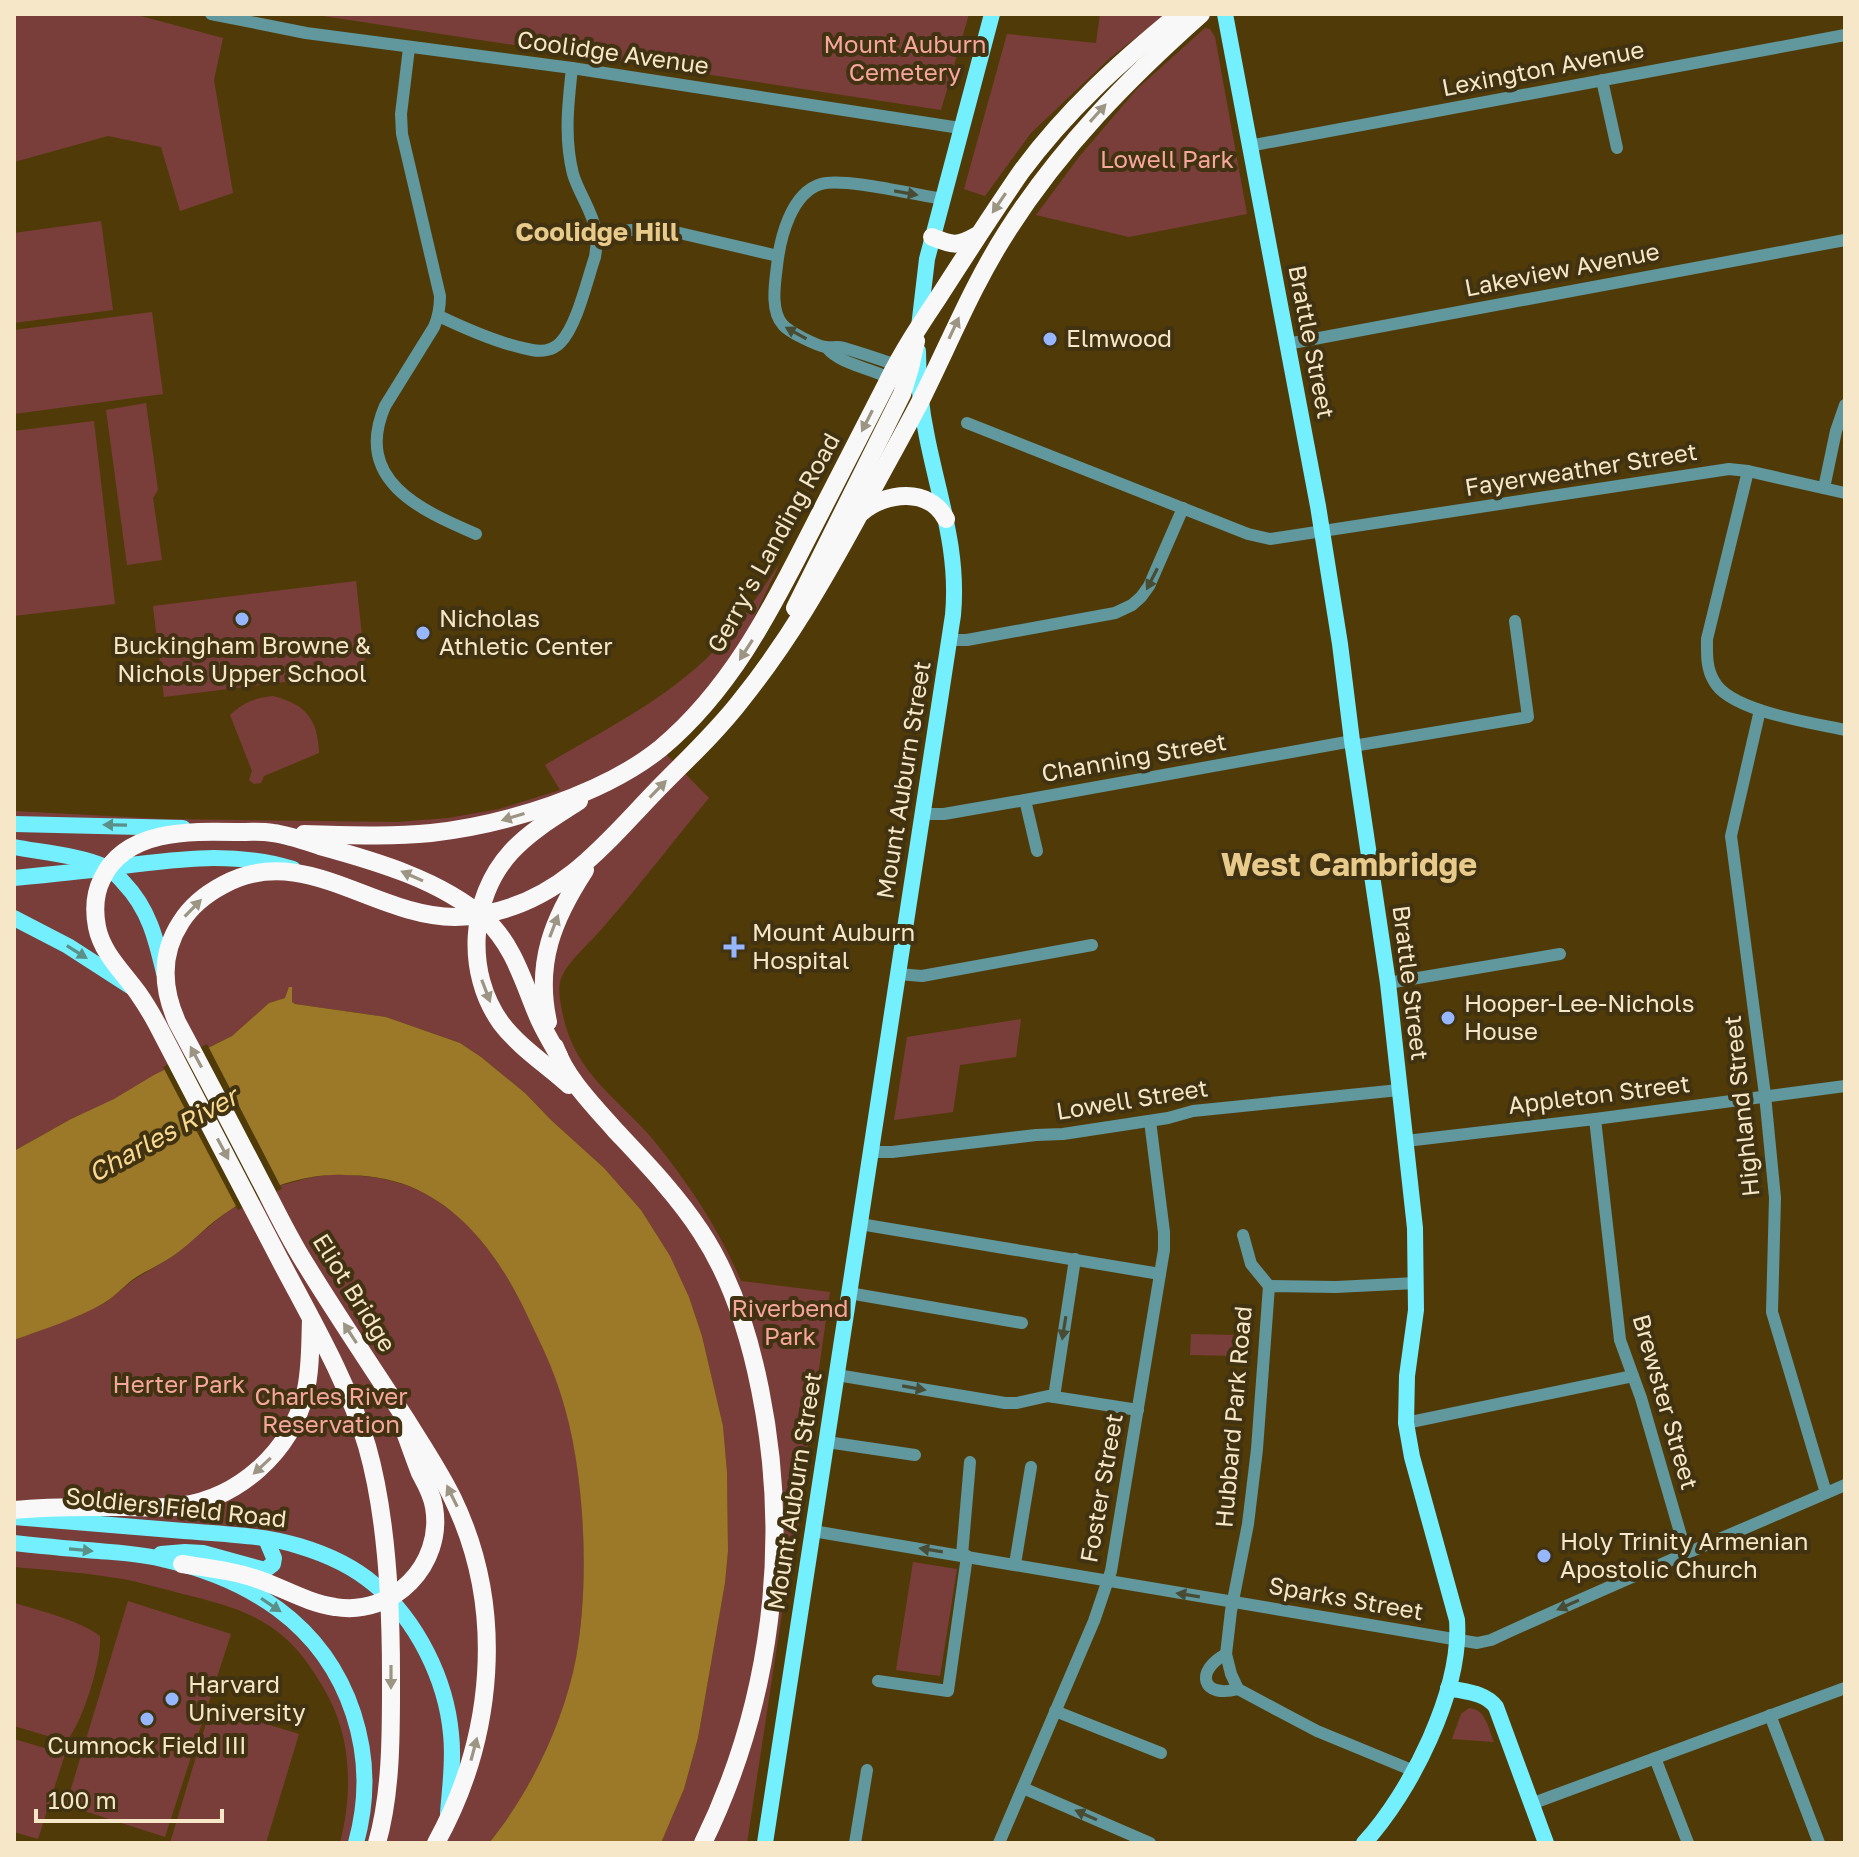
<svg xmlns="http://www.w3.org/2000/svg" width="1859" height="1857" viewBox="0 0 1859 1857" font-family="'Golos Text',sans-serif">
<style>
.green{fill:#7a3e3a}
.water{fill:#9b7928}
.pier{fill:#503b08}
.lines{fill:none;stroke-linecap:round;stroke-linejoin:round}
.minor{stroke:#60989e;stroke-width:12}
.major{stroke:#73effd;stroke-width:16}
.highway{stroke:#f8f8f8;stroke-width:18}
.oneway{fill:#9c9584}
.oneway2{fill:#494c34}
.oneway3{fill:#5a9087}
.poi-dot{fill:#96b6fd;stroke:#413211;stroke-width:3}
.labels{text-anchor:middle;stroke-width:8;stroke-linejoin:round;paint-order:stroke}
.park-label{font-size:24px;fill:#f7a69e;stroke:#413211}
.street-label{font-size:24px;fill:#f6e7c8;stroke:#413211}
.poi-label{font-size:24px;fill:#f6e7c8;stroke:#413211;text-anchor:start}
.neighbourhood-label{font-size:26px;font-weight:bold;fill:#e8ca8b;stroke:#413211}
.water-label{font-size:26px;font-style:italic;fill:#fad991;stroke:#413211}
.district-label{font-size:32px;font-weight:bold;fill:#e8ca8b;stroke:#413211}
</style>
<rect width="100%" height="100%" fill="#503b08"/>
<g class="green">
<path d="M14,14H133L223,38L214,80L233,193L180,211L161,147L108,136L14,162Z"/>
<path d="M310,14H969L941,110Z"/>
<path d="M1100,14H1166L1110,58L1031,133L985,196L964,189L1007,34L1096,43Z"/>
<path d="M1205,28L1210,29L1215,37L1247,214L1129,237L1036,215L1079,157L1137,89Z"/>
<path d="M101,221L113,310L14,323V233Z"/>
<path d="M152,312L163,394L14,414V330Z"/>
<path d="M146,403L158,490L153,498L162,560L127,565L106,410Z"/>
<path d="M94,421L115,604L14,616V431Z"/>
<path d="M780,563L746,634L702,697L655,743L709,798C674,840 641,884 605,925C594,939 569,960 562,976C557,987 560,1000 562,1011C574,1075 617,1096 655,1142C689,1184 720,1231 741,1281L830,1292L801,1493L802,1505L792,1574L787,1580L747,1843H661L684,1789L698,1738L725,1583L728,1551L727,1472L723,1426L702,1336L689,1297L670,1257L641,1210L604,1168L551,1120L525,1093L481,1057L460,1043L386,1017L295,1004L292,1002V987L285,998L269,1003L232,1036L164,1070L113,1100L71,1119L14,1151V811L166,819L397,822L448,818L499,809L560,790L545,765C602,731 666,700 713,652C739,625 759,594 780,563Z"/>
<path d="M356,581L366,672L164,697L153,606Z"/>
<path d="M273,696C306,704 318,720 319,753L264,776L261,783L254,784L249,780L252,771L230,715C244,702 255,698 273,696Z"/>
<path d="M1021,1019L1016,1057L960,1065L953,1112L894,1120L907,1037Z"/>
<path d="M328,1175C360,1174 394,1178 422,1192C474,1219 506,1269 530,1320C542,1346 555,1371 563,1398C585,1476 590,1578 576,1658C565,1721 530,1793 489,1843H340C352,1796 352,1744 330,1700C318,1677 303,1653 283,1636C251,1610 222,1604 183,1594C163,1589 143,1583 123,1579C87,1573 50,1570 14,1567V1340L49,1327L105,1303L133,1280L172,1257L229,1210L279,1186L312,1177Z"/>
<path d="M1191,1334L1236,1335L1235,1356L1190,1355Z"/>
<path d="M913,1562L957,1569L940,1676L896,1670Z"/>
<path d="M128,1601L231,1634L165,1837L66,1805Z"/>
<path d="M14,1603C38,1610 81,1621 100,1636C102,1659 83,1721 68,1739L61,1740L14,1726Z"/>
<path d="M211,1707L299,1734L266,1843H170Z"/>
<path d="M1469,1708C1486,1709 1488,1728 1494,1742L1452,1739L1461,1714Z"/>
<path d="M14,1739L65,1754L38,1839L14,1832Z"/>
</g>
<path class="water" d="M289,987H292V1002L295,1004L386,1017L460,1043L481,1057L525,1093L551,1120L604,1168L641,1210L670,1256L689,1297L702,1336L723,1426L727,1472L728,1551L725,1583L698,1738L684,1789L661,1843H489C530,1793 564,1722 576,1658C590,1582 585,1468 561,1395C553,1368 540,1342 528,1317C503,1263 466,1209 409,1186C389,1178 365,1175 344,1175C304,1173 262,1189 230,1210C209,1223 193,1242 173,1256C160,1265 145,1271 132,1280C122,1288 114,1297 104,1303C76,1319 44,1329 14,1340V1151L71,1119L114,1099L154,1075L232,1036L269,1003L285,998Z"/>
<path class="pier" d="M207,1044L282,1189L238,1210L163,1067Z"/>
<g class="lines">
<g class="minor">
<path d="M211,14L306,33L572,68L960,128"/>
<path d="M409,48L401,114L402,134L440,296C440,307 439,316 434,327L385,406C353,480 420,510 476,534"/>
<path d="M1602,80L1617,148"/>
<path d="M1249,146L1845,35"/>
<path d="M596,233L644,229L671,231L778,256"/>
<path d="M439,316C464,328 504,345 532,350C542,352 553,350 560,343C577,326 587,280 595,257C596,249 598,240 596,232C593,212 579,194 573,174C564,138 568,104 572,68"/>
<path d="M1287,344L1845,240"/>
<path d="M827,348C840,364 870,368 889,378"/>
<path d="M896,365C879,359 861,353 844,348C837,346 832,348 826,347C817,346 789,332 783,325C770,311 775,283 777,266C780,238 791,193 821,184C843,177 916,195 942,199"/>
<path d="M967,423L1248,534L1270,539L1729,469L1748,471L1845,493"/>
<path d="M1748,471L1707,639C1707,654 1706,668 1714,681C1729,711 1813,723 1845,730"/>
<path d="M1824,488L1836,431L1845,405"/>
<path d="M949,640H967L1115,613L1132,605L1141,597L1149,586L1183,508"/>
<path d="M1760,710L1731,836L1765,1095L1775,1198L1772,1312L1826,1493"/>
<path d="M1353,746L1528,717L1515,621"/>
<path d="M1025,800L1037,851"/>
<path d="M923,814H944L1025,800L1352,741"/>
<path d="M898,974L922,976L1092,945"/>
<path d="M1388,983L1560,954"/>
<path d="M1595,1119L1620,1340L1641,1398L1686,1553"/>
<path d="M1406,1141L1595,1119L1845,1086"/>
<path d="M871,1152H892L1036,1135L1063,1134L1168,1118L1193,1111L1399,1090"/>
<path d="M860,1224L1160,1274"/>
<path d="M1243,1235L1251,1264L1269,1286"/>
<path d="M849,1293L1022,1323"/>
<path d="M837,1375L1005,1403H1017L1048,1396L1138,1410"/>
<path d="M1054,1397L1075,1259"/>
<path d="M1406,1423L1633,1376"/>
<path d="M827,1442L915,1455"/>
<path d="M813,1531L1477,1643L1491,1640C1608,1586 1727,1536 1845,1485"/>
<path d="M962,1555L970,1462"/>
<path d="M1015,1564L1031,1467"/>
<path d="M1226,1654C1194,1671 1202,1699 1238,1689"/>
<path d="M878,1681L948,1691L967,1556"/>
<path d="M1055,1711L1161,1753"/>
<path d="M1770,1715L1819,1843"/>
<path d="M1655,1758L1688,1843"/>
<path d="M1414,1771L1317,1731L1281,1712L1238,1689L1231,1674L1226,1654L1231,1611L1248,1524L1257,1449L1269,1286L1336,1287L1416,1283"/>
<path d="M1023,1788L1150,1843"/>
<path d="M1531,1804L1845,1688"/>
<path d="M855,1843L867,1770"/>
<path d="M999,1843L1094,1621L1111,1571L1164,1250V1232L1150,1121"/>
</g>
<g class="major">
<path d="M1225,14L1318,506L1340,644L1352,741L1388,983L1415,1228L1416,1310L1407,1376L1406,1423L1412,1457L1457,1620C1462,1690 1411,1792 1364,1843"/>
<path d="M919,327L927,259L992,14"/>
<path d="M14,824L183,828"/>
<path d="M14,847C40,852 83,856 105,867C112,870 119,877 124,883C149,909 156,939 164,973"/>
<path d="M14,878C45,875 76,872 107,868C170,860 231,850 293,869"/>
<path d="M14,918L68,946L130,986"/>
<path d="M14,1517C71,1522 128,1526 184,1531C223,1534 263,1535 299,1546C326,1554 354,1567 375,1585C417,1621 446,1679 451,1734C454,1760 450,1787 448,1813"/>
<path d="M14,1543C42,1546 71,1549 99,1551C122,1553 144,1554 166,1560C205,1569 245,1585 278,1609C351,1663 380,1756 356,1843"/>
<path d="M161,1554L185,1552L203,1553L265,1570L273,1564L274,1558L266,1539"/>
<path d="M1448,1688C1465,1692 1485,1692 1496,1707L1546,1843"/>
<path d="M765,1843L953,615C959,551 939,498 927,437C921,409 918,380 918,351"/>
</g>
<g class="highway">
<path d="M932,237C952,245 957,247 976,236"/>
<path d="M862,512C886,492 929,487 946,519"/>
<path d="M795,608L902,394L910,368L916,341"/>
<path d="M304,834C346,835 389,837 431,833C504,825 603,795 661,748C729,691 769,614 808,537C835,485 861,433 888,381C902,352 920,325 938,298C965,256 992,214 1021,172C1066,111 1121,61 1179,14"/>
<path d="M548,1022C535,963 553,919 585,870"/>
<path d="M555,1047C566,1078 593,1105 615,1130C645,1162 677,1195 701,1232C732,1279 749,1334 760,1389C791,1542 772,1702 703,1843"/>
<path d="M569,1085C547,1065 519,1047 501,1023C465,973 469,898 511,852C530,831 556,816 579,801"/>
<path d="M14,1510C51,1506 87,1507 125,1507C143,1507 162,1509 180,1506C239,1498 290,1452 305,1394C311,1370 310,1344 311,1320"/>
<path d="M182,1564C208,1568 235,1571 260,1580C285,1589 308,1603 335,1607C393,1617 444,1564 434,1507C432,1494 426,1484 420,1473C415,1460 410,1446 405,1432"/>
<path d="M377,1843C392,1791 391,1728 391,1675C391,1602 387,1516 367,1446C348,1382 311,1319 280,1260C239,1181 198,1102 157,1024C151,1013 145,1003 138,993C123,972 102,953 97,927C94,911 95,893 102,879C125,829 191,831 237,832C248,832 261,831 273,833C289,835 305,841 320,846C375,861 441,880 485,919C514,945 524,984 539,1019C545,1032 552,1044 559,1056"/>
<path d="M436,1843C494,1738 506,1609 453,1499C440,1472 423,1447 407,1421C374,1370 340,1320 308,1268C289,1239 275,1208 259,1178C232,1126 205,1074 177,1022C162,988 160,954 181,922C191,906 206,894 223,885C303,841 374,917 455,917C499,916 540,899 574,872C603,849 628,820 654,793C684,762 716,733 742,699C789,640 823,581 859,515C879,477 900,440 920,402C949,344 973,284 1008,230C1061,147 1128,79 1201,14"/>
</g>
</g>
<defs><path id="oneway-solid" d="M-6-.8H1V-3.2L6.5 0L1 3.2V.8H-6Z" transform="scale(2)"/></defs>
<g class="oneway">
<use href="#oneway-solid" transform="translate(1098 113) rotate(-48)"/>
<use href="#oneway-solid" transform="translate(999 203) rotate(124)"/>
<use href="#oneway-solid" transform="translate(954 328) rotate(-65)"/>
<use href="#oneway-solid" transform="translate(867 421) rotate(117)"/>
<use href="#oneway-solid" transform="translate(746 650) rotate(123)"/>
<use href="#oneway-solid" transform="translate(658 789) rotate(-46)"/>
<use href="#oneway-solid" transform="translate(513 817) rotate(163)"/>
<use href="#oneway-solid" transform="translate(412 876) rotate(-156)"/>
<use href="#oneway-solid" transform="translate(193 908) rotate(-46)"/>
<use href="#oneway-solid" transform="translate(554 926) rotate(-69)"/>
<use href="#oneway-solid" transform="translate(486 991) rotate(69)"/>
<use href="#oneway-solid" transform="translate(196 1057) rotate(-118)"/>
<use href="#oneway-solid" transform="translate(223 1149) rotate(62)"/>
<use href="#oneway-solid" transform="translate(350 1333) rotate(-123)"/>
<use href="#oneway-solid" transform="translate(262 1466) rotate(137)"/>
<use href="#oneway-solid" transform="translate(452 1496) rotate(-116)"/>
<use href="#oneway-solid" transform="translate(391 1677) rotate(90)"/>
<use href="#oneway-solid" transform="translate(474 1749) rotate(-75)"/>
</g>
<g class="oneway2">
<use href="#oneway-solid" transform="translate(906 193) rotate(10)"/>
<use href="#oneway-solid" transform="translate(796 333) rotate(-151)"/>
<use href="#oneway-solid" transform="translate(1152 579) rotate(117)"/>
<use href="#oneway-solid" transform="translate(1064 1328) rotate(99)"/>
<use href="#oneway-solid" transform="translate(914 1388) rotate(10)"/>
<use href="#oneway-solid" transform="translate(931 1550) rotate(-171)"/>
<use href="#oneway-solid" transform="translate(1188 1595) rotate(-171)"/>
<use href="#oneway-solid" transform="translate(1568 1605) rotate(156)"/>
<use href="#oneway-solid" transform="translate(1086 1815) rotate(-156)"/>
</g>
<g class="oneway3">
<use href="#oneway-solid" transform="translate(115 825) rotate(-179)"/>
<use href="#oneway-solid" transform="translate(77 952) rotate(32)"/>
<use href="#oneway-solid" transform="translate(81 1550) rotate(5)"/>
<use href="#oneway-solid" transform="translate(271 1605) rotate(34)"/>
</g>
<g class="poi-dot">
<circle cx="1050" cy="339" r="8"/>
<circle cx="242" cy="619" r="8"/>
<circle cx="423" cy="633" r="8"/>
<path d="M730 935h8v8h8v8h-8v8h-8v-8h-8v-8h8z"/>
<circle cx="1448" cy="1018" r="8"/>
<circle cx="1544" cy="1556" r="8"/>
<circle cx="172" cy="1699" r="8"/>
<circle cx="147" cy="1719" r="8"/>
</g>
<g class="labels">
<g class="park-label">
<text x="905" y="53">Mount Auburn<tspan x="905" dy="28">Cemetery</tspan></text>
<text x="1167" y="168">Lowell Park</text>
<text x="790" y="1317">Riverbend<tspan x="790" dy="28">Park</tspan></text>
<text x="179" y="1393">Herter Park</text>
<text x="331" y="1405">Charles River<tspan x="331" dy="28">Reservation</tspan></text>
</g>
<g class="street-label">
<text transform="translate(613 53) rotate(8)" y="8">Coolidge Avenue</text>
<text transform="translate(1543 69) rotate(-11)" y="8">Lexington Avenue</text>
<text transform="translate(1562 270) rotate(-11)" y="8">Lakeview Avenue</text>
<text transform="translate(1311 342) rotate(79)" y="8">Brattle Street</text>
<text transform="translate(1581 470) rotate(-9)" y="8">Fayerweather Street</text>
<text transform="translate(774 543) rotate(-61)" y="8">Gerry's Landing Road</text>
<text transform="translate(1134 758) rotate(-10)" y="8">Channing Street</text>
<text transform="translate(904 780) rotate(-81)" y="8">Mount Auburn Street</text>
<text transform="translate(1410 983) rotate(83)" y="8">Brattle Street</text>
<text transform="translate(1599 1095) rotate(-7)" y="8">Appleton Street</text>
<text transform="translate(1132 1100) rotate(-9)" y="8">Lowell Street</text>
<text transform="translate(1742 1106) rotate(-96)" y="8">Highland Street</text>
<text transform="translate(354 1293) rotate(58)" y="8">Eliot Bridge</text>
<text transform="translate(1665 1402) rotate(74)" y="8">Brewster Street</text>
<text transform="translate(1234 1417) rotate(-85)" y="8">Hubbard Park Road</text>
<text transform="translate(1102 1488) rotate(-80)" y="8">Foster Street</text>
<text transform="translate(795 1491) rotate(-81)" y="8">Mount Auburn Street</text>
<text transform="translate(176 1508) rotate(6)" y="8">Soldiers Field Road</text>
<text transform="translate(1346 1599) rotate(10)" y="8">Sparks Street</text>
</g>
<g class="poi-label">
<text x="1066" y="347">Elmwood</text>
<text x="439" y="627">Nicholas<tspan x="439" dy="28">Athletic Center</tspan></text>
<text x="242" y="654" text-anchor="middle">Buckingham Browne &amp;<tspan x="242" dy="28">Nichols Upper School</tspan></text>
<text x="752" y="941">Mount Auburn<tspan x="752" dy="28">Hospital</tspan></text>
<text x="1464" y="1012">Hooper-Lee-Nichols<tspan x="1464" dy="28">House</tspan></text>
<text x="1560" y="1550">Holy Trinity Armenian<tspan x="1560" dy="28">Apostolic Church</tspan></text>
<text x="188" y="1693">Harvard<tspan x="188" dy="28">University</tspan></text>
<text x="147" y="1754" text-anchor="middle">Cumnock Field III</text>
</g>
<g class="neighbourhood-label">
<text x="597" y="241">Coolidge Hill</text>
</g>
<g class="water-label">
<text transform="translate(163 1135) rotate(-29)" y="9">Charles River</text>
</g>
<g class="district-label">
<text x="1349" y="876">West Cambridge</text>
</g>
</g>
<rect width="1859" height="1857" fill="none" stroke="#f6e7c8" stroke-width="32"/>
<path d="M36 1809v12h186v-12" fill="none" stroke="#f6e7c8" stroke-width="4"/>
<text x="48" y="1809" font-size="24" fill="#f6e7c8" stroke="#413211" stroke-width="6" paint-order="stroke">100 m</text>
</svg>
